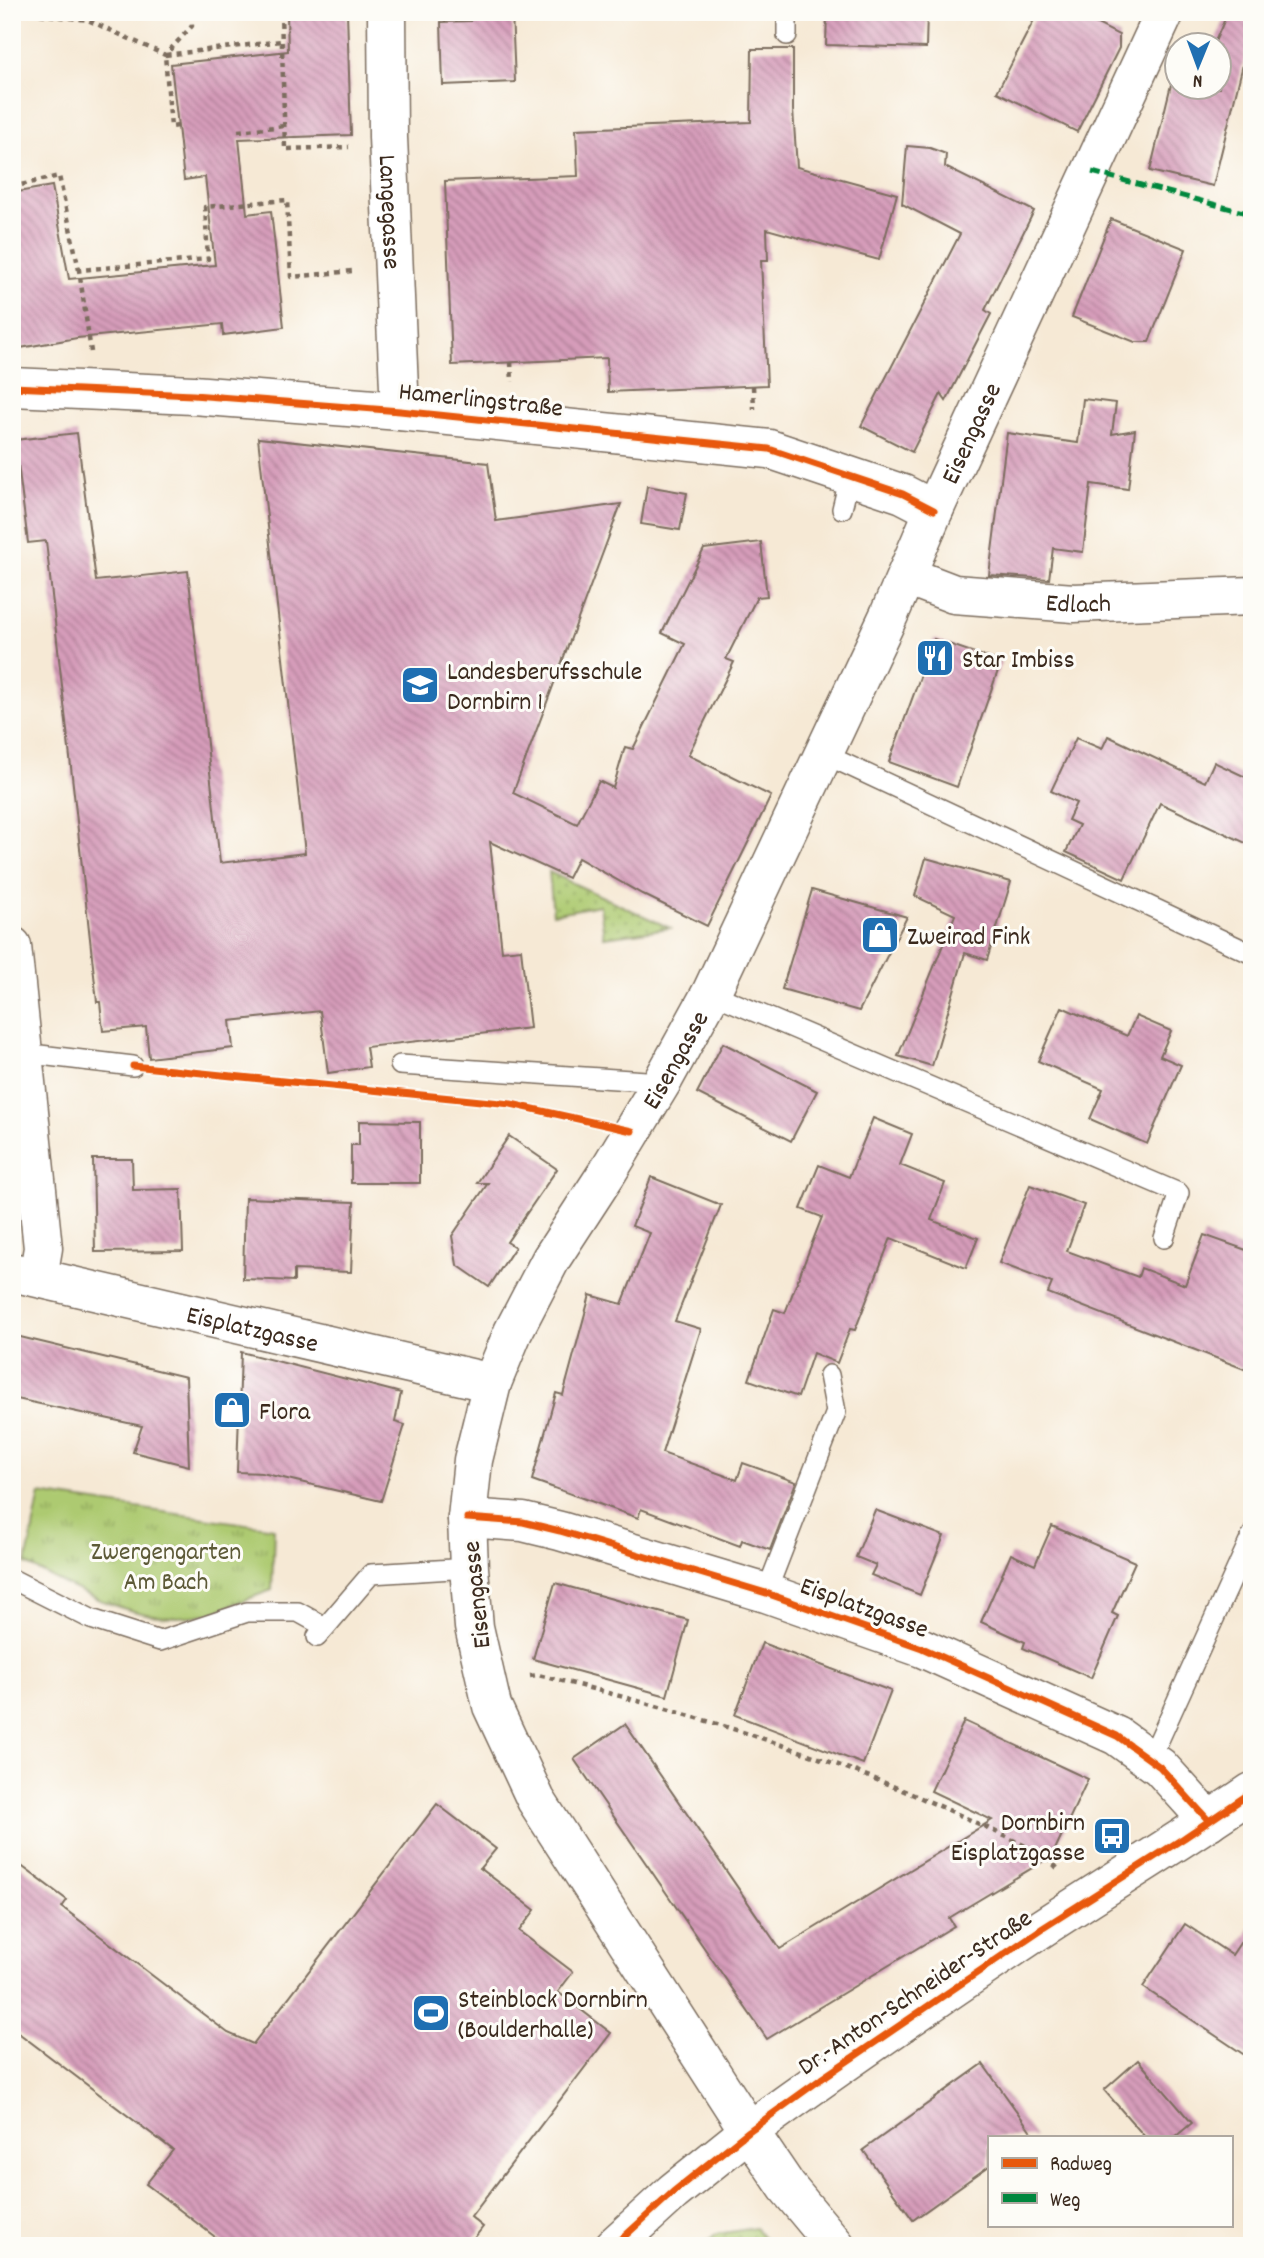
<svg xmlns="http://www.w3.org/2000/svg" width="1264" height="2258" viewBox="0 0 1264 2258" font-family="Dekko,sans-serif">
<style>
.grass{fill:url(#grass-dots);stroke:#747a48;stroke-width:2}
.park{fill:url(#park-tufts);stroke:#747a48;stroke-width:2}
.building{fill:url(#building-back-hatch)}
.lines{fill:none;stroke-linecap:round;stroke-linejoin:round}
.service-casing{stroke:#7c6d5e;stroke-width:22}
.minor-casing{stroke:#7c6d5e;stroke-width:41}
.secondary-casing{stroke:#7c6d5e;stroke-width:41}
.path{stroke:#7c6d5e;stroke-width:4.5;stroke-dasharray:5 5;stroke-linecap:butt}
.service{stroke:#fff;stroke-width:19}
.minor{stroke:#fff;stroke-width:38}
.secondary{stroke:#fff;stroke-width:38}
.quiet{stroke:#00873e;stroke-width:5;stroke-dasharray:10 5;stroke-linecap:butt}
.cycleway-casing{stroke:#fdfcf7;stroke-width:11}
.cycleway{stroke:#e8590c;stroke-width:7}
.labels{text-anchor:middle;stroke-width:6;stroke-linejoin:round;paint-order:stroke}
.street-label{font-size:26px;fill:#3b2a1e;stroke:#fdfcf7}
.poi-label{font-size:26px;fill:#3b2a1e;stroke:#fdfcf7;text-anchor:start}
.park-label{font-size:26px;fill:#5d5a37;stroke:#fdfcf7}
</style>
<defs>
<pattern id="grass-dots" width="8" height="8" patternUnits="userSpaceOnUse" patternTransform="scale(1.75)"><rect width="8" height="8" fill="#adca71"/><path d="M2 2h.1M6 6h.1" fill="none" stroke="#8ea45c" stroke-width="1.8" stroke-linecap="round"/></pattern>
<pattern id="park-tufts" width="24" height="20" patternUnits="userSpaceOnUse" patternTransform="scale(1.75)"><rect width="24" height="20" fill="#adca71"/><path d="M3 7l-1-3M5 7V3M7 7l1-3M15 17l-1-3M17 17v-4M19 17l1-3" fill="none" stroke="#8ea45c"/></pattern>
<pattern id="building-back-hatch" width="6" height="6" patternUnits="userSpaceOnUse" patternTransform="scale(1.75)"><rect width="6" height="6" fill="#d69cba"/><path d="M-1 5l2 2M0 0l6 6M5-1l2 2" fill="none" stroke="#af7f97"/></pattern>
</defs>
<rect width="100%" height="100%" fill="#fdfcf7"/>
<filter id="ink" filterUnits="userSpaceOnUse"><feTurbulence type="fractalNoise" baseFrequency=".0143" numOctaves="2"/><feDisplacementMap in="SourceGraphic" scale="14" xChannelSelector="R" yChannelSelector="G"/><feConvolveMatrix kernelMatrix="1 2 1 2 8 2 1 2 1" color-interpolation-filters="sRGB"/></filter>
<filter id="wash" filterUnits="userSpaceOnUse"><feTurbulence type="fractalNoise" baseFrequency=".00686" numOctaves="4" result="noise"/><feDisplacementMap in="SourceGraphic" scale="28" xChannelSelector="R" yChannelSelector="G"/><feGaussianBlur stdDeviation="1.57" result="paint"/><feColorMatrix in="noise" values="0 0 0 0 0 0 0 0 0 0 0 0 0 0 0 0 0 1.4 0 .05"/><feComposite in="paint" operator="in"/></filter>
<g filter="url(#wash)">
<rect width="100%" height="100%" fill="#f6e9d5"/>
<g class="grass">
<path d="M549,872L670,928L604,937L600,905L553,914Z"/>
<path d="M755,2228L773,2246H702L717,2234Z"/>
</g>
<path class="park" d="M40,1494L274,1528L272,1590C251,1597 228,1608 206,1614C143,1628 80,1592 26,1564Z"/>
<g id="blocks">
<g class="building">
<path d="M287,12H347L351,135L239,139L247,214L271,211L284,327L223,335L222,324L77,338L20,348L12,303V193L52,186L69,279L215,265L205,177L184,180L171,64L288,51Z"/>
<path d="M471,12H512L515,82L443,85L441,22L471,21Z"/>
<path d="M827,12H927L926,48L826,45Z"/>
<path d="M1038,12H1074L1119,35V48L1077,132L997,92Z"/>
<path d="M1228,12H1252V28L1213,186L1150,171L1174,72H1177V88H1219V46H1213Z"/>
<path d="M752,49H793V110L797,167L897,194L879,260L767,229L768,260H761L767,385L608,392L607,358L452,365L445,181L578,176L576,129L751,122Z"/>
<path d="M907,146L930,148L946,154L945,167L1034,211L985,310L991,314L946,401L941,394L912,452L861,426L960,234L902,204Z"/>
<path d="M1111,219L1186,249L1149,342H1135L1072,317Z"/>
<path d="M1083,399L1116,403L1112,434L1135,430L1128,489L1091,484L1083,552L1053,548L1049,579L989,575L1007,433L1078,443Z"/>
<path d="M77,433L96,581L188,571L220,863L305,853L258,438L488,463L496,521L621,504L513,793L577,824L599,781L613,788L625,747L633,749L685,644L662,633L704,549L761,542L767,596L757,597L726,659L734,662L688,755L771,796L707,926L642,894L578,858L568,878L490,842L502,951L521,949L530,1028L366,1047L369,1067L328,1073L320,1011L230,1021L233,1048L149,1058L146,1027L103,1031L100,1002H97L46,541L28,543L15,440Z"/>
<path d="M647,486L687,493L680,530L641,524Z"/>
<path d="M934,639L1001,662L957,787L889,762Z"/>
<path d="M1108,736L1205,782L1214,762L1252,780V846L1160,803L1124,879L1066,852L1079,825L1068,820L1076,803L1051,791L1076,738L1102,749Z"/>
<path d="M926,858L1011,882L987,960L965,953L932,1066L898,1056L955,915L915,896Z"/>
<path d="M812,890L907,917L859,1011L782,989Z"/>
<path d="M1062,1007L1127,1036L1136,1016L1171,1031L1160,1056L1181,1065L1147,1144L1090,1119L1103,1089L1038,1061Z"/>
<path d="M723,1043L817,1091L791,1141L697,1093Z"/>
<path d="M873,1118L912,1134L900,1165L945,1183L931,1220L978,1238L966,1268L891,1238L855,1330L850,1329L837,1363L813,1353L798,1397L749,1380L774,1309L785,1313L822,1217L801,1209L819,1165L849,1177Z"/>
<path d="M359,1121L420,1122V1183H351V1145H359Z"/>
<path d="M509,1136L557,1169L507,1242L515,1247L489,1287L457,1265L452,1236L488,1183H477Z"/>
<path d="M93,1159H132L133,1190L181,1189L183,1251L95,1252Z"/>
<path d="M651,1177L721,1205L675,1321L701,1329L662,1453L737,1480L743,1463L796,1482L770,1550L742,1540L740,1546L641,1509L638,1518L532,1480L556,1393L563,1395L590,1295L622,1304L650,1233L632,1226Z"/>
<path d="M1030,1185L1084,1205L1067,1251L1138,1277L1141,1268L1185,1285L1204,1235L1252,1252V1372L1048,1293L1052,1283L999,1263Z"/>
<path d="M245,1198L354,1202L351,1272L294,1270V1281L243,1279Z"/>
<path d="M12,1335L186,1377L189,1466L133,1452L142,1426L12,1398Z"/>
<path d="M241,1352L401,1393L395,1422L405,1425L381,1501L262,1473L237,1472Z"/>
<path d="M875,1510L944,1536L920,1595L871,1575L876,1565L856,1557Z"/>
<path d="M1052,1526L1135,1562L1112,1613L1118,1616L1091,1678L1023,1648L1025,1642L981,1622L1011,1554L1035,1565Z"/>
<path d="M555,1583L688,1620L667,1696L533,1659Z"/>
<path d="M762,1643L891,1691L863,1764L735,1715Z"/>
<path d="M964,1721L1088,1779L1052,1856L949,1918L954,1926L767,2039L574,1759L625,1724L780,1949L992,1820L931,1791Z"/>
<path d="M437,1804L496,1849L480,1868L535,1910L519,1931L573,1972L558,1992L611,2033L471,2217L483,2227L468,2246H227L146,2184L173,2150L12,2028V1859L67,1900L62,1907L228,2033L253,2044Z"/>
<path d="M1185,1924L1232,1955L1252,1925V2060L1143,1987Z"/>
<path d="M1138,2060L1192,2123L1175,2137H1145L1104,2090Z"/>
<path d="M983,2064L1035,2137H989V2166L913,2220L863,2150Z"/>
</g>
</g>
</g>
<g filter="url(#ink)">
<use href="#blocks" fill-opacity="0" stroke="#7c6d5e" stroke-width="2"/>
<g class="lines">
<defs>
<g id="service">
<path d="M787,35V12"/>
<path d="M842,509L850,476"/>
<path d="M824,754L1252,954"/>
<path d="M711,993L1179,1193L1164,1238"/>
<path d="M23,1053L133,1066"/>
<path d="M400,1065L662,1082"/>
<path d="M12,1579L91,1619L160,1641L247,1612H298L325,1627"/>
<path d="M766,1593L836,1412L829,1375"/>
<path d="M317,1637L371,1574L469,1568"/>
<path d="M1150,1760L1252,1535"/>
</g>
<g id="minor">
<path id="s1" d="M387,12L388,137L400,411"/>
<path d="M12,387L193,395L400,411L769,449L903,494L934,510"/>
<path id="s2" d="M907,576L954,594L1074,603L1252,596"/>
<path d="M12,946L43,1248L38,1277"/>
<path id="s3" d="M12,1272L492,1383"/>
<path d="M467,1518L523,1522L560,1531L766,1593L922,1648L1117,1736L1160,1767L1209,1821"/>
<path d="M749,2131C845,2061 943,1994 1042,1928C1112,1882 1183,1839 1252,1792"/>
</g>
<g id="secondary">
<path d="M614,2246L673,2192L749,2131"/>
<path id="s4" d="M836,2246L787,2187L749,2131L536,1800L492,1706L474,1627L469,1568L467,1518L473,1460L492,1383L513,1332L551,1259L607,1173L662,1082L711,993L889,615L934,510L1165,12"/>
</g>
</defs>
<use href="#service" class="service-casing"/>
<use href="#minor" class="minor-casing"/>
<use href="#secondary" class="secondary-casing"/>
<g class="path">
<path d="M20,12L88,20L165,55L192,26L191,12"/>
<path d="M281,12L285,149L349,147"/>
<path d="M178,126L171,127L165,55L282,41"/>
<path d="M238,131L284,126"/>
<path d="M12,187L59,176L79,270"/>
<path d="M91,352L79,270L208,259L205,207L287,200L291,277L353,271"/>
<path d="M511,362L512,382"/>
<path d="M753,386L754,409"/>
<path d="M530,1676L538,1675C668,1707 797,1745 921,1798C963,1816 1005,1836 1046,1856L1058,1869"/>
</g>
<use href="#service" class="service"/>
<use href="#minor" class="minor"/>
<use href="#secondary" class="secondary"/>
<path class="quiet" d="M1092,172L1243,212L1252,217"/>
<defs>
<g id="cycleway">
<path d="M12,387L193,395L400,411L769,449L903,494L934,510"/>
<path d="M133,1066L511,1104L632,1131"/>
<path d="M467,1518L523,1522L560,1531L766,1593L922,1648L1117,1736L1160,1767L1209,1821"/>
<path d="M614,2246L673,2192L749,2131L821,2079L1043,1928L1184,1838L1252,1792"/>
</g>
</defs>
<use href="#cycleway" class="cycleway-casing"/>
<use href="#cycleway" class="cycleway"/>
</g>
</g>
<defs>
<symbol id="restaurant-square" viewBox="-11 -11 22 22"><rect x="-9" y="-9" width="18" height="18" rx="4" fill="#1f6fb2" stroke="#fdfcf7"/><path d="M-5-6h1v4h1v-4h1v4h1v-4h1v5L-1.5 .5V6h-2V.5L-5-1ZM5-6V6H3V1.5H1.5Q1.5-4 5-6Z" fill="#fff"/></symbol>
<symbol id="school-square" viewBox="-11 -11 22 22"><rect x="-9" y="-9" width="18" height="18" rx="4" fill="#1f6fb2" stroke="#fdfcf7"/><path d="M0-5L7-2L0 1L-7-2ZM-4 1L0 2.5L4 1V4Q0 6-4 4Z" fill="#fff"/></symbol>
<symbol id="shop-square" viewBox="-11 -11 22 22"><rect x="-9" y="-9" width="18" height="18" rx="4" fill="#1f6fb2" stroke="#fdfcf7"/><path d="M-5-2.5h2.3a2.7 3.5 0 0 1 5.4 0H5L5.5 6h-11ZM-1.5-2.5h3a1.5 2.3 0 0 0-3 0Z" fill="#fff"/></symbol>
<symbol id="bus-square" viewBox="-11 -11 22 22"><rect x="-9" y="-9" width="18" height="18" rx="4" fill="#1f6fb2" stroke="#fdfcf7"/><path d="M-5-6H5V4H4V6H2V4H-2V6H-4V4H-5ZM-3.5-4V0h7V-4ZM-3.5 1.2v1.5H-2V1.2ZM2 1.2v1.5H3.5V1.2Z" fill="#fff"/></symbol>
<symbol id="stadium-square" viewBox="-11 -11 22 22"><rect x="-9" y="-9" width="18" height="18" rx="4" fill="#1f6fb2" stroke="#fdfcf7"/><path d="M0-5a6.5 5 0 1 0 0 10a6.5 5 0 1 0 0-10ZM-3.5-1.8h7v3.6h-7Z" fill="#fff"/></symbol>
</defs>
<g fill-rule="evenodd">
<use href="#restaurant-square" x="913" y="636" width="44" height="44"/>
<use href="#school-square" x="398" y="663" width="44" height="44"/>
<use href="#shop-square" x="858" y="913" width="44" height="44"/>
<use href="#shop-square" x="210" y="1388" width="44" height="44"/>
<use href="#bus-square" x="1090" y="1814" width="44" height="44"/>
<use href="#stadium-square" x="409" y="1991" width="44" height="44"/>
</g>
<g class="labels">
<g class="street-label">
<text dy="9" stroke="none"><textPath href="#s1" startOffset="200">Langegasse</textPath></text>
<text transform="translate(481 398) rotate(6)" y="9">Hamerlingstraße</text>
<text dy="9" stroke="none"><textPath href="#s4" startOffset="2035">Eisengasse</textPath></text>
<text dy="9" stroke="none"><textPath href="#s2" startOffset="175">Edlach</textPath></text>
<text dy="9" stroke="none"><textPath href="#s4" startOffset="1342">Eisengasse</textPath></text>
<text dy="9" stroke="none"><textPath href="#s3" startOffset="247">Eisplatzgasse</textPath></text>
<text transform="translate(475 1595) rotate(-96)" y="9">Eisengasse</text>
<text transform="translate(865 1606) rotate(20)" y="9">Eisplatzgasse</text>
<text transform="translate(914 1991) rotate(-34)" y="9">Dr.-Anton-Schneider-Straße</text>
</g>
<g class="poi-label">
<text x="962" y="667">Star Imbiss</text>
<text x="447" y="679">Landesberufsschule<tspan x="447" dy="30">Dornbirn 1</tspan></text>
<text x="907" y="944">Zweirad Fink</text>
<text x="259" y="1419">Flora</text>
<text x="1085" y="1830" text-anchor="end">Dornbirn<tspan x="1085" dy="30">Eisplatzgasse</tspan></text>
<text x="458" y="2007">Steinblock Dornbirn<tspan x="458" dy="30">(Boulderhalle)</tspan></text>
</g>
<g class="park-label">
<text x="166" y="1559">Zwergengarten<tspan x="166" dy="30">Am Bach</tspan></text>
</g>
</g>
<rect width="1264" height="2258" fill="none" stroke="#fdfcf7" stroke-width="42"/>
<rect x="988" y="2136" width="245" height="91" fill="#fdfcf7" stroke="#afa8a0" stroke-width="2"/>
<rect x="1002" y="2158" width="35" height="10" fill="#e8590c" stroke="#afa8a0" stroke-width="2"/>
<text x="1050" y="2170" font-size="21" fill="#3b2a1e">Radweg</text>
<rect x="1002" y="2193" width="35" height="10" fill="#00873e" stroke="#afa8a0" stroke-width="2"/>
<text x="1050" y="2206" font-size="21" fill="#3b2a1e">Weg</text>
<g transform="translate(1198 66) rotate(181)"><circle r="33" fill="#fdfcf7" stroke="#afa8a0" stroke-width="2"/>
<path d="M0-5L12 26L0 18L-12 26Z" fill="#1f6fb2"/>
<text y="-10" font-size="19" font-weight="bold" text-anchor="middle" fill="#3b2a1e">N</text>
</g>
</svg>
